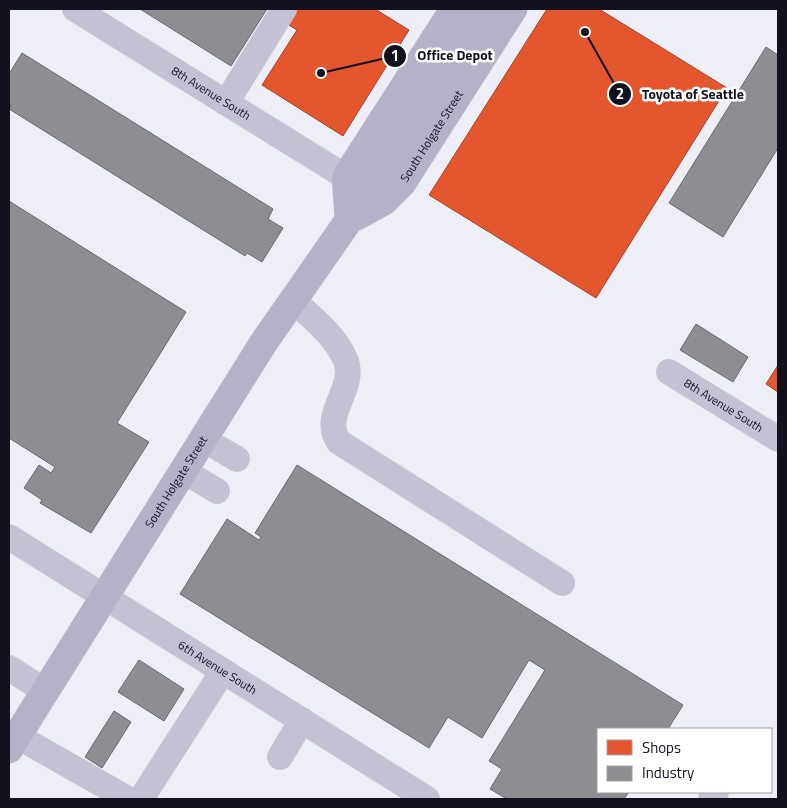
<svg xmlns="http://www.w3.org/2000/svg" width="787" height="808" viewBox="0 0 787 808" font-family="'Titillium Web',sans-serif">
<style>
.shops{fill:#e4572e;stroke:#a54229}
.industry{fill:#8d8d92;stroke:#68686f}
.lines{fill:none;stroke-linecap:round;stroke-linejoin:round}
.minor-casing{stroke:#cccbd3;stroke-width:26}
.major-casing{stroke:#cccbd3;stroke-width:29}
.minor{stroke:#c4c2d2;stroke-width:25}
.major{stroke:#b5b2c8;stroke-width:28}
.labels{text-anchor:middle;stroke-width:5;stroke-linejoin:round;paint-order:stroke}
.street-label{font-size:12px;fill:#13111e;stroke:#fff}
.leader{fill:none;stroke:#13111e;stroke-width:2}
.callout-dot{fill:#13111e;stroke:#fff;stroke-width:2}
.mark-label{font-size:15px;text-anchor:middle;font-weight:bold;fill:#fff}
.callout-label{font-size:14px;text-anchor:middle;font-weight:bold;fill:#13111e;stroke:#fff;stroke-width:5;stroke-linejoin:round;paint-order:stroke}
</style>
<rect width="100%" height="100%" fill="#eeeef6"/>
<g class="shops">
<path d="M296,9H375L409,30L343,136L262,85L297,30L287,24Z"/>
<path d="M547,9H599L727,88L596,298L429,195Z"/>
<path d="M778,365V392L766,384Z"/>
</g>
<g class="industry">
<path d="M140,9H267L231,66Z"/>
<path d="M766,47L778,55V148L723,237L669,203Z"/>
<path d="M22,53L273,209L268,219L283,228L262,262L247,253L245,256L9,109L11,105L9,104V74Z"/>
<path d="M9,201L186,312L117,423L149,442L91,533L40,503L42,500L24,488L39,465L51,473L55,467L9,438Z"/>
<path d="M696,324L748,357L733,382L680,350Z"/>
<path d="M297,465L683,705L668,729H598V792H629L624,799H507L490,789L502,769L489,761L545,670L529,660L482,738L448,717L429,748L180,594L227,519L259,540L261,537L255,533Z"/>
<path d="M139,660L184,689L164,721L118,692Z"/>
<path d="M114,711L131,722L102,768L85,757Z"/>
</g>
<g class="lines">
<defs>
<g id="minor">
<path id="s1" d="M75,9L346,177"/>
<path d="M226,103L284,9"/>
<path d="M293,300C312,318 336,336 346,361C356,389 320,416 339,442L562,583"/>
<path id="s2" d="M669,372L778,439"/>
<path d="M203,439L237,459"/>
<path d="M184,471L217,491"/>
<path id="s3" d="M9,537L427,799"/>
<path d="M9,668L45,691"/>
<path d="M17,736L128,799"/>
<path d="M280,757L302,720"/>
<path d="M141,799L223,671"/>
<path d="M711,799L716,792"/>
</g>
<g id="major">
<path id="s4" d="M355,217L384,201L402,183L513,9"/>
<path d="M349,220L346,177L454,9"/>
<path id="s5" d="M9,749L264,342L349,220L485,9"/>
</g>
</defs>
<use href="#minor" class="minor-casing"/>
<use href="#major" class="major-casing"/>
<use href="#minor" class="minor"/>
<use href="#major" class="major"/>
</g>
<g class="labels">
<g class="street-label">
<text dy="4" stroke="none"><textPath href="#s1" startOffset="160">8th Avenue South</textPath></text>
<text dy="4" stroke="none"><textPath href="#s4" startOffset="114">South Holgate Street</textPath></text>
<text dy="4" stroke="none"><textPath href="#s2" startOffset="64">8th Avenue South</textPath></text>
<text dy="4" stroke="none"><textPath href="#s5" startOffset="315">South Holgate Street</textPath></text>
<text dy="4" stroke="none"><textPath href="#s3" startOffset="246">6th Avenue South</textPath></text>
</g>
</g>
<path class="leader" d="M321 73L395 56M585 32L620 94"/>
<g class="callout-dot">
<circle cx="321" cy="73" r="5"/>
<circle cx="585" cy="32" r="5"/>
<circle cx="395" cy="56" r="12"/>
<circle cx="620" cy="94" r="12"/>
</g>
<g class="mark-label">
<text x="395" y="61">1</text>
<text x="620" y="99">2</text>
</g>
<g class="callout-label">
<text x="455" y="60">Office Depot</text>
<text x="693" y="99">Toyota of Seattle</text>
</g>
<rect width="787" height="808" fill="none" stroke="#13111e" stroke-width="20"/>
<rect x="597" y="728" width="175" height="65" fill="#ffffff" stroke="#a1a0a5"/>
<rect x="607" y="740" width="25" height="15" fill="#e4572e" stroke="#a1a0a5"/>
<text x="642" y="753" font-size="15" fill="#13111e">Shops</text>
<rect x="607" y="766" width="25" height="15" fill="#8d8d92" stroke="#a1a0a5"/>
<text x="642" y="778" font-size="15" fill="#13111e">Industry</text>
</svg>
